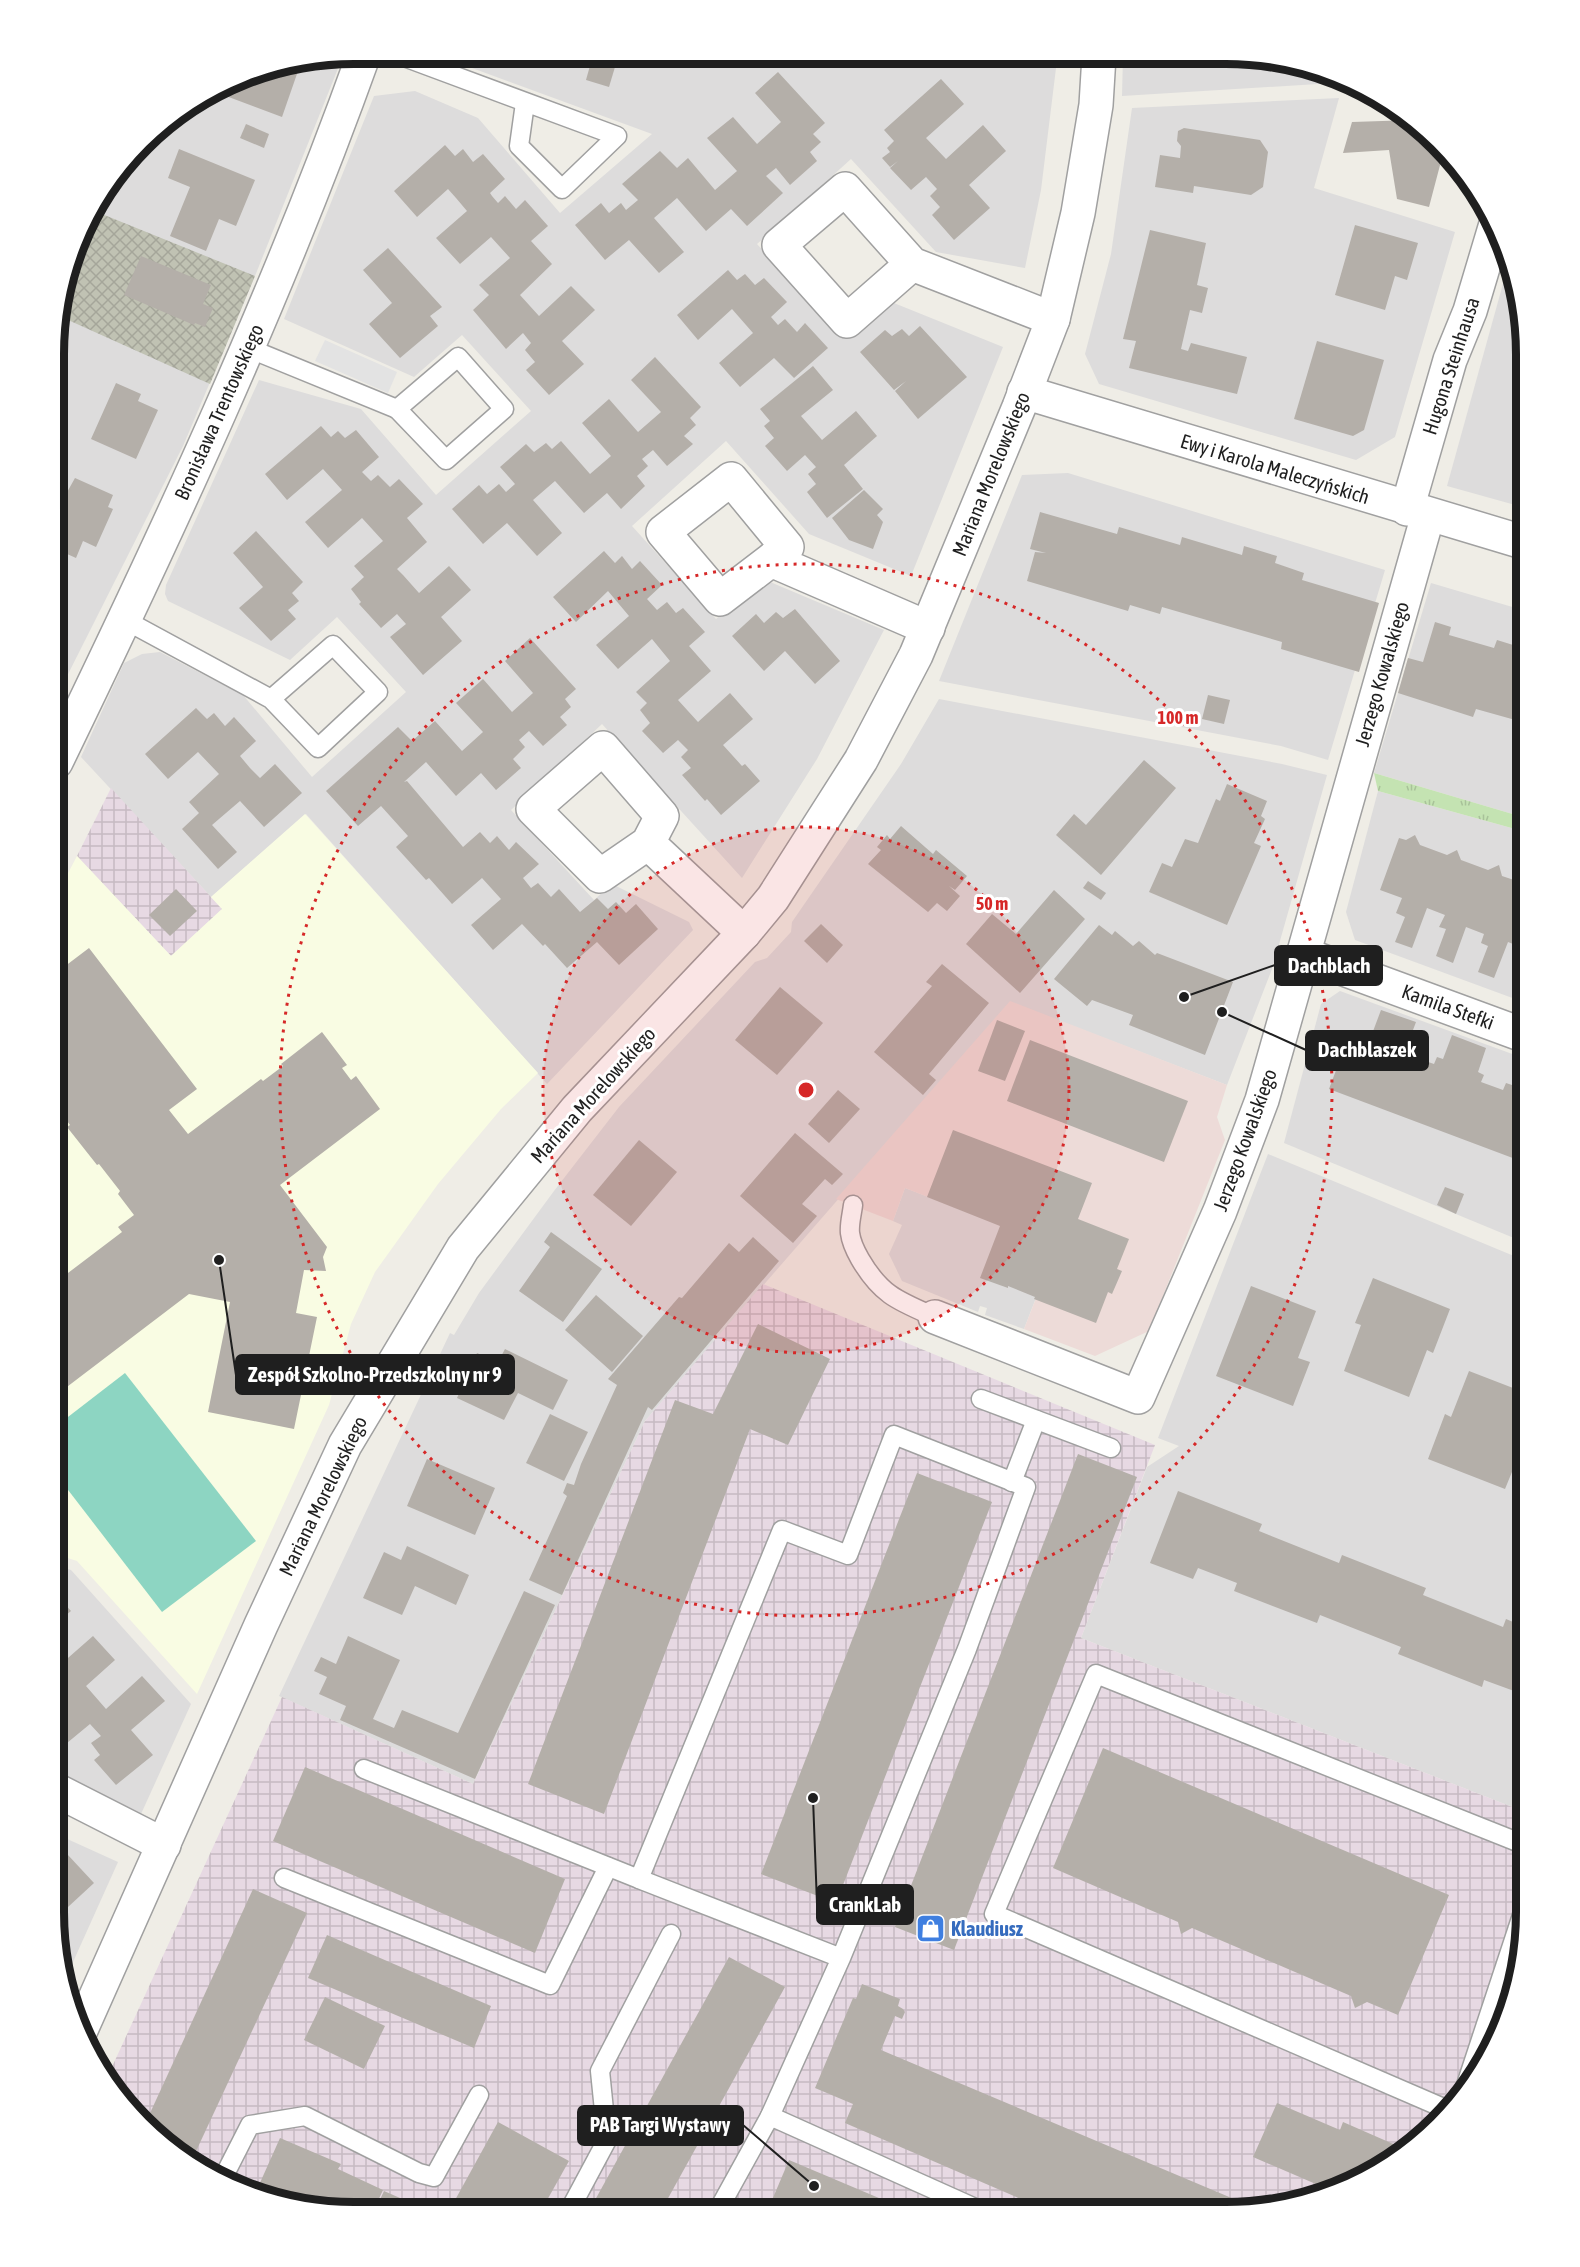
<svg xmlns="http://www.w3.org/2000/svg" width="1580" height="2267" viewBox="0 0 1580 2267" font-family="'Asap Condensed',sans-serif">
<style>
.residential{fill:#dddcdc}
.commercial{fill:#eddbd8}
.industrial{fill:url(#industrial-grid)}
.education{fill:#f9fce3}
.construction{fill:url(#construction-cross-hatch)}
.grass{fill:url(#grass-tufts)}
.pitch{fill:#8dd5c2}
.parking{fill:#e3e3e3}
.building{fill:#b4afa9}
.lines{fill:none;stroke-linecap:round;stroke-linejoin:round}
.lane-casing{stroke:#a0a0a0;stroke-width:21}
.street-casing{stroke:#a0a0a0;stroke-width:36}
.lane{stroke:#fff;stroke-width:18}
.street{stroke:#fff;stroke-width:33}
.ring{fill:none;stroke:#d62828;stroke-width:3;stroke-dasharray:3 6}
.labels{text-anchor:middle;stroke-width:6;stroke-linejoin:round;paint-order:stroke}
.street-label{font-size:20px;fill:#1f1f1f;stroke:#fff}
.shop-label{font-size:20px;font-weight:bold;fill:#366cbe;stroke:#fff;text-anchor:start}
.rim{fill:none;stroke:#1f1f1f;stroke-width:8}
.centre{fill:#d62828;stroke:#fff;stroke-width:3}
.ring-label{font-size:18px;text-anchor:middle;font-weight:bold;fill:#d62828;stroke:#fff;stroke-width:6;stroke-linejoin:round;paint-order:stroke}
.leader{fill:none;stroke:#1f1f1f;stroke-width:2}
.callout-dot{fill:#1f1f1f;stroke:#fff;stroke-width:2}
.callout{fill:#1f1f1f;stroke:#1f1f1f;stroke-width:2}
.callout-label{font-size:21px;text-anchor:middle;font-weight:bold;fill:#fff}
</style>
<defs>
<pattern id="industrial-grid" width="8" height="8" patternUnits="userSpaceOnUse" patternTransform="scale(1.5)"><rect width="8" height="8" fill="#e7d9e3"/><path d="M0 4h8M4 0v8" fill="none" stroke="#c6bac2"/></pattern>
<pattern id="construction-cross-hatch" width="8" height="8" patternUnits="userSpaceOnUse" patternTransform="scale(1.5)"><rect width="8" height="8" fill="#c0c2b3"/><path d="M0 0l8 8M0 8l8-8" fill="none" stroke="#a5a69a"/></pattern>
<pattern id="grass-tufts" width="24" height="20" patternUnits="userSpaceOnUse" patternTransform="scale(1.5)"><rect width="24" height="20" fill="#c4e3b2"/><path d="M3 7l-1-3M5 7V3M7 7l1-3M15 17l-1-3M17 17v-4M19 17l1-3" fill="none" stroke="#a8c299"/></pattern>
</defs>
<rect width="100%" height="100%" fill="#efede6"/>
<g class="residential">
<path d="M434,54L980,56V57L1057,60L1041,190L1025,268L936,252L851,159L757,244L840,337L884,299L1003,347L911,576L809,534L726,441L632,526L716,619L763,579L884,630L817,759L742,878L602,724L511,810L594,900L612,884L689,922L693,930L547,1084L306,814L211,897L81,757L124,663L142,654L160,652L243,695L312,777L406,692L337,617L290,660L168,601L165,594L166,585L259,380L361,409L436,495L531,411L462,335L414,377L284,319L374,96L415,91L478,118L560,213L652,134Z"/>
<path d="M343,56L255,276L183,446L56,698L57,315L94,205L157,128L258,70Z"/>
<path d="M1123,56L1265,57L1340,77L1350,82L1122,96Z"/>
<path d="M1339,98L1314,188L1455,232L1395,437L1356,460L1099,384L1085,354L1111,254L1132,108Z"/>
<path d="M1509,262L1520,296L1526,354V508L1447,486Z"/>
<path d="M1068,473L1385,570L1328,760L1281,746L939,681L1022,475Z"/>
<path d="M1431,583L1526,611V818L1374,773Z"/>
<path d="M939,699L1282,764L1327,775L1272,969L1227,1085L1010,1002L645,1421L473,1784L279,1696L450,1333L454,1335L479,1293L554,1191L619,1107L755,962L767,958L791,932L792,922L901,764Z"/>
<path d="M1378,791L1526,832V1003L1355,940L1346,912Z"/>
<path d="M1340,991L1526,1059V1243L1284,1143L1321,1004Z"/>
<path d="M1268,1154L1526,1261L1525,1812L1081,1638L1147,1467L1179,1446L1158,1438Z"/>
<path d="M905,1188L1056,1246L1024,1329L985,1315L987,1308L980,1306L978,1312L902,1281L889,1254L902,1225L893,1221Z"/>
<path d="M55,1565L71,1570L191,1704L141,1814L76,1785L54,1760Z"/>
<path d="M54,1833L118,1862L64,1982L60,1971L54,1912Z"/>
</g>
<path class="commercial" d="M1010,1001L1227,1085L1217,1117L1225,1140L1149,1331L1095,1356L1024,1329L1056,1247L905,1188L893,1221L836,1199Z"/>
<g class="industrial">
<path d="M111,788L222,909L171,956L77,856Z"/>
<path d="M763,1284L1155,1445L1081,1638L1525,1812V1932L1510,2009L1475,2080L1423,2139L1358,2182L1284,2207L1226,2213L316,2210L240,2190L172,2151L116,2096L106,2080L282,1697L473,1784L645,1421Z"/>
</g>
<path class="education" d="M305,814L538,1073L501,1109L438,1184L375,1272L351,1324L329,1405L197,1694L77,1561L55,1554L56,896L77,856L171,956L222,909L211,897Z"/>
<path class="construction" d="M92,210L255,276L210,384L57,315Z"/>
<path class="grass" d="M1374,773L1526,818V832L1378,791Z"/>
<path class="pitch" d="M125,1373L256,1541L162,1612L55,1473V1427Z"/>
<path class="parking" d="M325,340L397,372L388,393L315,361Z"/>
<g class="building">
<path d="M593,55L618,57L609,87L586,80Z"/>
<path d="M285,66L298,71L282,117L218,93L258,70Z"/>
<path d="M778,72L825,123L813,134L821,142L810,152L817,161L790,185L776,168L766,176L783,193L747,226L731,209L706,231L677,198L654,218L684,252L659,273L629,240L605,260L575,225L601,203L609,213L621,203L626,210L638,200L622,184L660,151L677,168L688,158L715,190L737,171L707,138L733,117L757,144L781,122L755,93Z"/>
<path d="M941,79L964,104L926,138L946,159L983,125L1006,151L969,185L990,208L954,240L932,215L940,207L930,196L937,189L926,177L911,190L890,168L898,161L890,167L882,158L890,152L887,148L894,141L884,130Z"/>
<path d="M1413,120L1444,150L1429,207L1397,199L1389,150L1343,153L1352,122Z"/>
<path d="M246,124L269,134L264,148L240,138Z"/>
<path d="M1184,128L1260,140L1268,152L1263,187L1251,195L1194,186L1193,193L1155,187L1160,155L1180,158L1181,146L1177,141L1178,131Z"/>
<path d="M445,145L455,156L463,149L473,162L483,154L505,179L490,193L492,196L498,203L505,196L516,209L525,200L548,226L531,241L552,264L520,295L539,316L571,286L595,310L562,341L584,364L549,395L526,370L535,362L525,350L531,343L523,333L506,349L473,310L489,295L479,285L510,258L491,237L460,264L436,238L467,211L456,198L448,189L417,217L394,191Z"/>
<path d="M179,149L255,180L236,226L219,219L206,251L170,236L190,187L168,178Z"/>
<path d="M1355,225L1418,243L1407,280L1395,276L1385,310L1335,295Z"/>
<path d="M1150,230L1206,243L1197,285L1208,288L1202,313L1190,310L1181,349L1188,351L1191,343L1247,357L1237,394L1129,368L1136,341L1123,339Z"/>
<path d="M388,248L442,307L430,316L438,326L400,358L369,324L392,303L363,270Z"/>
<path d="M141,256L211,285L203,304L213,308L205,327L195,323L194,325L124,295Z"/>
<path d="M728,270L737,280L745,274L755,285L764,278L787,302L771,317L778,325L785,319L797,332L805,323L828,348L794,378L774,358L740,387L719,363L753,333L732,309L698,340L677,315Z"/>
<path d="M920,326L967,377L918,419L895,391L906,381L894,390L860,352L885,330L892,336L902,329L909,336Z"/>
<path d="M1317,341L1384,360L1364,430L1353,436L1294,419Z"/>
<path d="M655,357L701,407L690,418L696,425L684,436L693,444L667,466L653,450L642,459L648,466L637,476L645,486L621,509L607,493L584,513L555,481L533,500L562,533L537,556L507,523L483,544L452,509L479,485L487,494L499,484L506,492L515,484L500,467L526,444L534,452L546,443L552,449L561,441L590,474L611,456L582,423L609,399L638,432L661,412L631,380Z"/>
<path d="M813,366L833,390L801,416L822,440L856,411L877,436L844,465L863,489L827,518L807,492L816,484L808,474L816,467L805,455L787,471L765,446L774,438L764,426L770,421L760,409Z"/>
<path d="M116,383L141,394L138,401L158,410L136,459L91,439Z"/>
<path d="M321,426L331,437L338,431L345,438L356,430L379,457L362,472L371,481L378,475L390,487L399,479L423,504L407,518L427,542L397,569L403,575L419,593L449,566L471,590L441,617L462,641L423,675L390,637L406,624L397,614L381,628L359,604L361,602L351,589L364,577L354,566L383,541L362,518L328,548L305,522L342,490L323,469L287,500L265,474Z"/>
<path d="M75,478L113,495L108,507L113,509L96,547L83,541L76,558L56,549V512Z"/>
<path d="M864,490L883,509L877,515L883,522L873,549L849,540L832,518Z"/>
<path d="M1040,512L1117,534L1119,527L1180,545L1182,537L1242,555L1244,546L1277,556L1275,563L1304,573L1302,580L1379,603L1359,672L1281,649L1282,642L1162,607L1160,614L1130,605L1128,611L1027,581L1035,552L1046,553L1030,549Z"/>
<path d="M256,531L303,582L292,593L299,601L288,610L296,619L271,641L239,608L263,587L233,553Z"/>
<path d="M604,551L615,563L622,556L632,569L640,561L662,585L647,599L657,610L667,602L676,613L683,608L705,632L689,646L711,671L678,700L698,722L730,693L753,719L723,745L742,766L745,764L760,781L721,815L707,799L705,801L682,775L691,768L681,757L688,750L678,740L663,753L642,731L650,723L640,710L647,703L636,692L670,661L652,639L618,669L596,645L629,616L608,591L576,622L553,597Z"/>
<path d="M56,607L66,611L56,633Z"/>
<path d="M795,609L840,661L815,684L785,651L764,671L732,636L756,614L764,623L776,612L783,618Z"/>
<path d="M1435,622L1451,627L1449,635L1494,648L1497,640L1526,649V723L1476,709L1473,717L1398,693L1408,658L1423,662Z"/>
<path d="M530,638L576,689L565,699L571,707L560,717L567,725L543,746L529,731L519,740L525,747L513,759L521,768L496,790L481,773L456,796L426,762L404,782L407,781L463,847L480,832L490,843L497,836L509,850L516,842L539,864L523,878L531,888L538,883L551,897L559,889L580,912L597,898L608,909L616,902L626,913L636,904L658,929L619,965L597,942L567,968L545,944L543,946L522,924L493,950L471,925L501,899L482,878L452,904L429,878L426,880L396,847L408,836L381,806L358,826L326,791L398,727L412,741L435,721L462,751L483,732L456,703L483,679L512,712L533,693L505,661Z"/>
<path d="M1208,695L1230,700L1224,724L1202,719Z"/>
<path d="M196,708L207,719L214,713L225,726L234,717L256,741L240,756L250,768L260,778L275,764L302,793L264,827L240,801L212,825L237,852L218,869L182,829L199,813L189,802L219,774L198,752L168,779L145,754Z"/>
<path d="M1144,760L1176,788L1101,875L1056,835L1074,814L1086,825Z"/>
<path d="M1227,784L1267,801L1261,816L1265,819L1254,843L1261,846L1227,925L1149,892L1162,863L1172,867L1185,839L1198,843L1216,799L1220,801Z"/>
<path d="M901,826L933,854L936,850L967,876L955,890L949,886L960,896L947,911L937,903L928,912L868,864L881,850L877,847L887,835L890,839Z"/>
<path d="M1415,835L1420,845L1447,855L1457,850L1461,860L1488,870L1499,865L1502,876L1526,884V949L1508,942L1494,978L1478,972L1488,946L1481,943L1484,934L1466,927L1453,963L1436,956L1446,929L1439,927L1445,915L1427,908L1412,948L1395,942L1405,917L1396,913L1402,898L1380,890L1399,838L1406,840Z"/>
<path d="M1088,881L1106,893L1101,900L1083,888Z"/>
<path d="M176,889L197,911L170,936L149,915Z"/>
<path d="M1054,890L1085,919L1020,993L966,944L992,914L1016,934Z"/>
<path d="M821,924L843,945L827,963L804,941Z"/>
<path d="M1099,925L1112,935L1115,931L1133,946L1139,941L1155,955L1157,953L1233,982L1205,1055L1129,1025L1133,1015L1092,1000L1087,1006L1054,979Z"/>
<path d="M89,948L197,1089L169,1110L188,1134L261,1079L263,1081L283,1066L281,1064L322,1032L347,1065L342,1068L351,1080L356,1076L380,1109L280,1185L327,1247L323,1257L326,1271L304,1270L296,1313L317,1317L294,1429L208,1412L230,1302L189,1294L55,1396V1275L64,1268L68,1273L122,1232L118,1227L134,1215L118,1194L120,1191L99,1164L97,1165L67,1127L70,1125L59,1110L56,1113L55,1111L56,973Z"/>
<path d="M942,964L989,1003L929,1074L936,1080L923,1095L874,1052L932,986L926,982Z"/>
<path d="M780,987L823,1023L777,1075L735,1040Z"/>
<path d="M1381,1010L1416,1022L1407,1046L1414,1049L1411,1056L1434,1064L1437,1057L1443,1059L1452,1035L1486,1048L1478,1072L1484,1075L1481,1082L1503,1090L1506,1083L1515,1086L1524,1062L1526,1063V1163L1329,1089L1350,1033L1379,1044L1372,1034Z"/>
<path d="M997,1020L1025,1031L1005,1081L978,1071Z"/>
<path d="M1030,1040L1188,1101L1164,1162L1007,1101Z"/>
<path d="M838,1090L860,1109L829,1143L808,1124Z"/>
<path d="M953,1130L1092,1183L1078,1219L1129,1239L1117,1269L1122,1271L1112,1294L1108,1292L1096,1323L1034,1299L1035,1297L1008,1286V1288L980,1278L1000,1226L927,1197Z"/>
<path d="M795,1133L843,1174L832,1185L825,1179L802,1204L817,1216L793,1243L740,1196Z"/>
<path d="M639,1140L677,1172L631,1226L593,1195Z"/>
<path d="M1445,1187L1464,1194L1456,1214L1437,1205Z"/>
<path d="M551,1232L602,1269L563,1322L519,1291L550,1247L544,1242Z"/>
<path d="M753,1237L779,1261L652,1410L648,1407L562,1595L529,1580L567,1496L563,1493L567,1483L574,1485L581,1464L617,1385L608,1379L679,1297L682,1298L729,1243L739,1252Z"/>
<path d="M1373,1278L1450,1309L1433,1353L1427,1350L1409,1397L1344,1371L1361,1325L1355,1323Z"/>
<path d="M1251,1286L1316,1311L1298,1358L1310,1362L1293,1406L1216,1376Z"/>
<path d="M596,1295L643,1336L612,1372L565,1330Z"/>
<path d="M758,1324L830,1359L788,1445L750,1429L604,1814L528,1784L675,1400L713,1414Z"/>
<path d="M505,1349L568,1380L553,1410L518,1393L504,1420L457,1398L477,1353L498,1362Z"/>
<path d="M1469,1371L1526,1393V1420L1517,1442L1523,1445L1505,1489L1428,1459L1445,1414L1451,1417Z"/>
<path d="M550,1414L588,1432L564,1481L526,1463Z"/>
<path d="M1078,1454L1137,1477L954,1950L895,1927Z"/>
<path d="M427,1459L495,1488L475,1535L407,1506Z"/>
<path d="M917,1473L992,1502L836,1903L761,1874Z"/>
<path d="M1178,1491L1262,1524L1259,1531L1339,1563L1342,1555L1426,1588L1423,1595L1503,1627L1506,1619L1525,1627V1695L1484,1680L1482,1687L1398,1654L1401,1647L1320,1615L1317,1623L1234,1591L1237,1583L1198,1568L1193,1579L1150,1563Z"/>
<path d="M407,1546L469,1575L456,1605L415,1586L402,1615L363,1598L384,1552L401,1560Z"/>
<path d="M524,1591L555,1605L475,1779L340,1720L346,1706L319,1694L327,1677L314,1671L321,1657L336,1664L348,1636L400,1660L373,1719L394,1728L402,1710L458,1733Z"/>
<path d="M55,1593L71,1611L54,1625Z"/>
<path d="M93,1636L115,1660L86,1686L106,1709L142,1676L165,1701L131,1730L153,1755L116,1785L94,1760L100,1755L91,1743L101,1736L90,1724L67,1743L54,1729V1659L60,1665Z"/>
<path d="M1103,1748L1449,1895L1398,2015L1367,2002L1355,2008L1351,1996L1192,1928L1181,1934L1178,1922L1053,1868Z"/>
<path d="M305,1767L565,1879L535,1953L273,1841Z"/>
<path d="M54,1840L94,1883L68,1907L54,1893Z"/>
<path d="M253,1889L307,1913L191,2162L172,2151L145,2124Z"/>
<path d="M327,1935L491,2006L474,2048L308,1978Z"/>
<path d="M729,1957L785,1987L661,2211H589Z"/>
<path d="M862,1984L900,1999L898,2006L903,2009L905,2012L902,2019L895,2016L881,2050L1260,2210L1226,2213H1053L845,2123L853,2104L815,2088L853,1998L856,1999Z"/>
<path d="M325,1997L385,2026L364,2069L304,2040Z"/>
<path d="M1277,2103L1340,2130L1343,2122L1407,2150L1358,2182L1332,2191L1253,2157Z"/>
<path d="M498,2122L569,2161L541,2211H449Z"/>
<path d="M280,2138L341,2164L338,2169L383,2190L376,2205L385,2211L316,2210L255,2194Z"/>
<path d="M789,2160L912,2212H767Z"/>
<path d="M384,2191L416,2205L418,2200L443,2211H387L377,2206Z"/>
</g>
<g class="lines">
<defs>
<g id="lane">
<path d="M396,54L617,136L562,189L519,146L525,103"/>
<path d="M248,348L397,409"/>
<path d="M458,357L504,409L446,460L397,409Z"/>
<path d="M125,620L271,699L333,645L378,692L318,748L271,699"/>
<path d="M853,1205C852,1214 849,1224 850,1233C851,1241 856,1252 860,1259C881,1295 898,1301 935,1317"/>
<path d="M981,1399L1111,1448"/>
<path d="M1012,1482L1036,1420"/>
<path d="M364,1769L639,1879"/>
<path d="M284,1878L550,1985L608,1867"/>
<path d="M1463,2094L1525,1906"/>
<path d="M1448,2110L994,1914L1096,1674L1525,1845"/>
<path d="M770,2116L984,2212"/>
<path d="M222,2180L250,2125L305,2116L419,2173L434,2177L479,2095"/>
<path d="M569,2211L607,2140L600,2071L671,1934"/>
<path d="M717,2212L770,2116L841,1958L967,1649L1026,1487L894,1435L848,1555L782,1530L639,1879L841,1958"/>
</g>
<g id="street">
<path d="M912,264L847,321L779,245L845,189L912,264L1053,319"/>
<path d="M1024,392L1526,543"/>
<path d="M1407,509L1450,360L1470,311L1496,224"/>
<path d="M771,560L720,599L663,532L731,479L787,547L771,560L928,628"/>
<path d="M56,762C168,531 277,297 364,54"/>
<path d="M648,843L600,876L533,809L603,748L662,816L648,843L744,933"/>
<path d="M1303,954L1526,1036"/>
<path d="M935,1317L1138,1397L1220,1211L1262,1100L1428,515"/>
<path d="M54,1789L164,1845"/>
<path d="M80,2032L261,1625L345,1445L463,1248L577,1109L744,933L773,898L861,760L916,655L1019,407L1053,319L1078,213L1096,105L1099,56"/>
</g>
</defs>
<use href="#lane" class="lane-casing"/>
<use href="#street" class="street-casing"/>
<use href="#lane" class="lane"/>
<use href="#street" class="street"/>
</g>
<circle cx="806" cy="1090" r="263" fill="#d62828" fill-opacity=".12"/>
<g class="ring">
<circle cx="806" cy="1090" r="263"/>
<circle cx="806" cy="1090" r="526"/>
</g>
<defs>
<symbol id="shop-square" viewBox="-11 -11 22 22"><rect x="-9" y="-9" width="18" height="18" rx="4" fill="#3f7fe0" stroke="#fff"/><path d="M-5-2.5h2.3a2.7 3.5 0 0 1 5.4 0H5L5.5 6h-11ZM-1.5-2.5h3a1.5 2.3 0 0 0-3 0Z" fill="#fff"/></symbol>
</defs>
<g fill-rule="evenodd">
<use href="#shop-square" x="914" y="1912" width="33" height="33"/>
</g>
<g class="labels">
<g class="street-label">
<text transform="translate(1451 366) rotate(-72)" y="7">Hugona Steinhausa</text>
<text transform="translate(219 412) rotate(-66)" y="7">Bronisława Trentowskiego</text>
<text transform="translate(1275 469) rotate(17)" y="7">Ewy i Karola Maleczyńskich</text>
<text transform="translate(991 474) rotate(-68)" y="7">Mariana Morelowskiego</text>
<text transform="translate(1382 674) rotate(-74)" y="7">Jerzego Kowalskiego</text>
<text transform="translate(1448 1007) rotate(20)" y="7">Kamila Stefki</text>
<text transform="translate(593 1095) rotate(-48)" y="7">Mariana Morelowskiego</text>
<text transform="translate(1245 1140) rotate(-70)" y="7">Jerzego Kowalskiego</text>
<text transform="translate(323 1496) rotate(-64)" y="7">Mariana Morelowskiego</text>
</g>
<g class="shop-label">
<text x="951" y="1936">Klaudiusz</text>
</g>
</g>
<path d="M0 0H1580V2267H0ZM354 64H1226A290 290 0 0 1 1516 354V1912A290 290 0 0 1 1226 2202H354A290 290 0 0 1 64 1912V354A290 290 0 0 1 354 64Z" fill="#fff" fill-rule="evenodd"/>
<path class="rim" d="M354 64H1226A290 290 0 0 1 1516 354V1912A290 290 0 0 1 1226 2202H354A290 290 0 0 1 64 1912V354A290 290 0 0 1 354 64Z"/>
<circle cx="806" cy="1090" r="9" class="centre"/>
<g class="ring-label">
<text x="1178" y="724">100 m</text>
<text x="992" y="910">50 m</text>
</g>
<path class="leader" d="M1184 997L1275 965M1222 1012L1306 1050M219 1260L236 1375M813 1798L817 1904M814 2186L743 2125"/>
<g class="callout-dot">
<circle cx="1184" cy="997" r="6"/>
<circle cx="1222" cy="1012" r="6"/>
<circle cx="219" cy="1260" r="6"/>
<circle cx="813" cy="1798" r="6"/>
<circle cx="814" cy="2186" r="6"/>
</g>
<g class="callout">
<rect x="1275" y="946" width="107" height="39" rx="6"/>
<rect x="1306" y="1031" width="122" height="39" rx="6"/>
<rect x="236" y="1355" width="278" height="39" rx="6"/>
<rect x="817" y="1885" width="96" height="39" rx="6"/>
<rect x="578" y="2106" width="165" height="39" rx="6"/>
</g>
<g class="callout-label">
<text x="1329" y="973">Dachblach</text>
<text x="1367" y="1057">Dachblaszek</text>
<text x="375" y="1382">Zespół Szkolno-Przedszkolny nr 9</text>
<text x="865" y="1912">CrankLab</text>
<text x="660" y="2132">PAB Targi Wystawy</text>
</g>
</svg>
